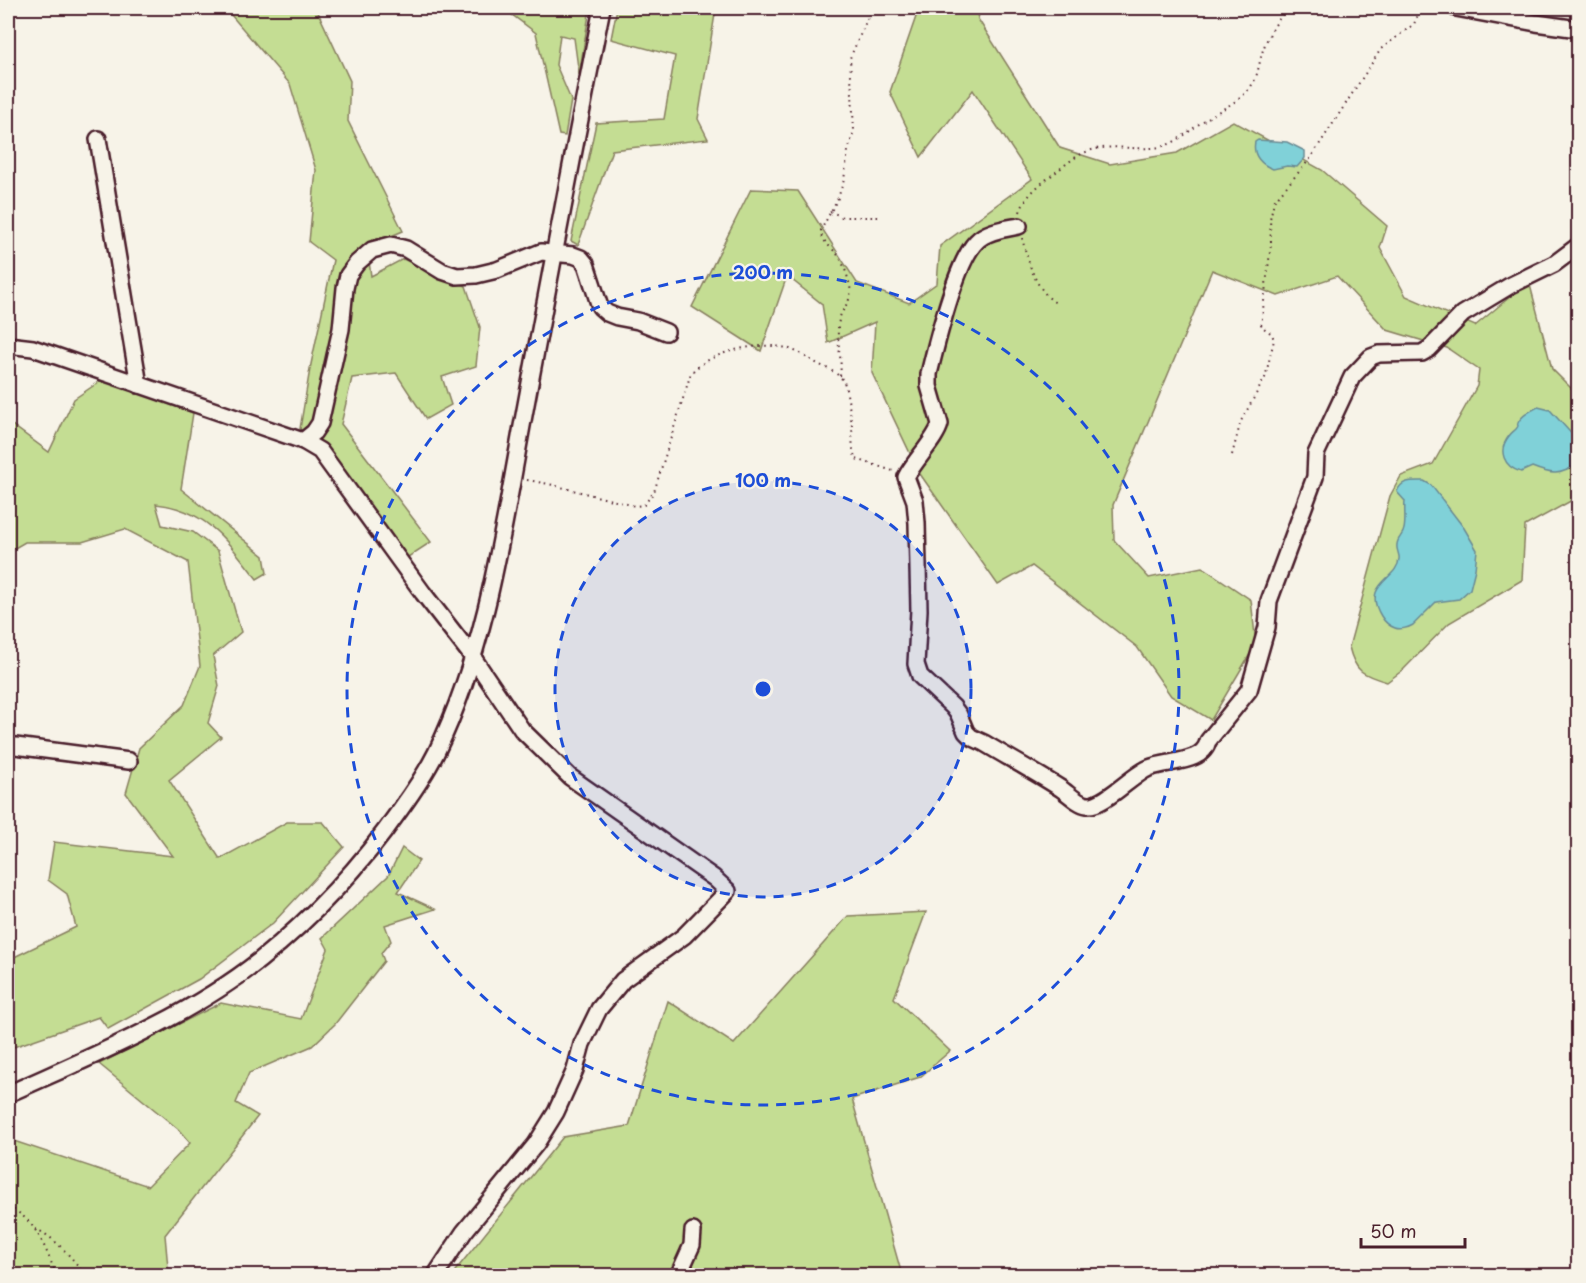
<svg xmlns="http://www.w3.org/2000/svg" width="1586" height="1283" viewBox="0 0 1586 1283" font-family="'Playpen Sans',sans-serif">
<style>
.green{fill:#c4dd93;stroke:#877e5f;stroke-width:1.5}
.water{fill:#80d1d8;stroke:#6a8a93;stroke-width:1.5}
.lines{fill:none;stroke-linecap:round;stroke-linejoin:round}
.minor-casing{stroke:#4a1f2b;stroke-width:20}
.path{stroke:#4a1f2b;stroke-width:2;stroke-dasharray:1.5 4.5;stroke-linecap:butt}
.minor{stroke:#f7f3e8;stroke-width:15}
.ring{fill:none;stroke:#1d4ed8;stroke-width:3;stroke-dasharray:10 8}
.centre{fill:#1d4ed8;stroke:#f7f3e8;stroke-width:3}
.ring-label{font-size:18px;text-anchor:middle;font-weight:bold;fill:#1d4ed8;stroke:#f7f3e8;stroke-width:4.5;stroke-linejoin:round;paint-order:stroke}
</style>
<rect width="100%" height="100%" fill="#f7f3e8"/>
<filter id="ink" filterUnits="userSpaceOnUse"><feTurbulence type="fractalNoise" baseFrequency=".0167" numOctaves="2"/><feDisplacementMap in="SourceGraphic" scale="12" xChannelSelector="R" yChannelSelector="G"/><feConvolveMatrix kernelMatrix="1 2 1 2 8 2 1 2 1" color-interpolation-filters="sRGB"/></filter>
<g filter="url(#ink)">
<g class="green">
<path d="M225,8H316L350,81L348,121L403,231L367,246L371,276L403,259L466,286L480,327L476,366L442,377L451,405L426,419L396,373L352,378L341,424L431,542L405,559L324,446L300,429L310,369L333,260L309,242L316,170L290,84Z"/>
<path d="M503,8H590L579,75L574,38L560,35L556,65L571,100L565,136L559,135L536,33Z"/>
<path d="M617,8H716L698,119L708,139L612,150L578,245L571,241L596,123L664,119L675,56L611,39Z"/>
<path d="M919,8H980L978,19L1060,148L1110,164L1177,153L1233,121L1322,170L1387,226L1380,248L1406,296L1475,326L1529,281L1552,369L1578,395V497L1525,526L1522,580L1449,623L1403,670L1387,682C1363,675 1355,672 1349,647L1390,496L1401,476L1433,464L1477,386L1479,370L1447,348L1387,330L1337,276L1278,296L1212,270L1113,505L1114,540L1149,578L1202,567L1251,600L1256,644L1211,720L1171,696L1137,647L1032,566L998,585L920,474L872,373L875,322L828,343L822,304L787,276L761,351L692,307L751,189L798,191L857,283L909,303L937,283L940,246L1032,179L973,90L921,157L890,92Z"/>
<path d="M102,380L193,413L181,489L264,556L267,573L257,579C228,542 206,509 156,504L162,525L193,532L218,551L241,632L213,656L219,686L208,723L221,737L169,780L220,859L287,822H323L344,847L273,923L199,979L108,1029L99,1017L8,1049V960L76,927L67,894L48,880L54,842L173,856L126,793L139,748L184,705L200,666L188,562L125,529L82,542H25L8,552V422L49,452L74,399Z"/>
<path d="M402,848L419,861L398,892L435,909L385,925L391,941L381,953L384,961L335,1024L312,1046L249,1073L236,1103L258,1116L165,1235L168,1268L179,1275H8V1139L148,1186L190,1143L178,1129L99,1064L221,1003L301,1019L328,949L322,938L388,876Z"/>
<path d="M926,912L894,998L950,1051L920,1077L852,1099L902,1275L451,1276L563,1137L629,1126L668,1001L734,1044L848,916Z"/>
</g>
<g class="water">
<path d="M1258,140L1287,142L1305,151V158L1297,167L1287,166L1273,169C1262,165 1252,156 1255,142Z"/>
<path d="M1538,407L1550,410L1578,441V464C1559,476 1552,475 1532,467L1521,472C1504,467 1497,451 1509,436C1511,433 1513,432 1516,429C1521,423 1515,428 1519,421C1523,414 1532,410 1538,407Z"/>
<path d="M1424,481L1431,485L1464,528L1477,550L1475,569L1470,589L1459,599L1436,602L1413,625C1408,628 1400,630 1395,628C1389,626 1384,621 1381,616C1361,583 1398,580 1399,559C1400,555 1396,550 1397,545C1397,538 1403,536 1404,529C1406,520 1404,510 1405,501L1397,492C1401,479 1413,481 1424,481Z"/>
</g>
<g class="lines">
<defs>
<g id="minor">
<path d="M1456,8L1536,23L1578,29"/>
<path d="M98,139L139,385"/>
<path d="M1019,226C1004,229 986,231 976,242C956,262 936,345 929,374V386L940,424C937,438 914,461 906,477L915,501L917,523L919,610L916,664L920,676L953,707L959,715L966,732L971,737L984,743C1009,758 1035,772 1060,788C1068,793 1078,804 1087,805C1104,807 1132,775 1149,768C1168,760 1203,764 1208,741L1249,690L1267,627L1269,601L1315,477L1316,454L1352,377L1371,357L1379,354L1422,353L1429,349L1463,314L1511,285L1554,264L1578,246"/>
<path d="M8,345L33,348L303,441L320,451L423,593L472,656L522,730L570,777L714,878L728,891L684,936L623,980L599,1009L582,1044L575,1070L556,1112L536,1144L464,1232L435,1276"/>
<path d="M303,441L314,432L320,423L341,329L345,288L348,275L357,263L372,250L391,245L406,249L442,271L457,276L476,275L497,270L541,252L573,255L581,258L586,264L600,307L607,313L617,317L638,321L666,332"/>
<path d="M8,745L129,761"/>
<path d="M8,1094C92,1056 187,1018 260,960C313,917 361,866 400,810C413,792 426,773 436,753C485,652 502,536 522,426C548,286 574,147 602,8"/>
<path d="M678,1276L692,1245L693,1231"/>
</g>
</defs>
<use href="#minor" class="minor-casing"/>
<g class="path">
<path d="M830,211L842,217H882"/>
<path d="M1020,212C1026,195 1038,186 1052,175C1063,167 1073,157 1086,152C1115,140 1148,157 1175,141C1186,135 1194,127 1205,120C1223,107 1247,100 1256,77C1259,68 1260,59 1263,50C1268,35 1277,20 1288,8"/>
<path d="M1022,238C1028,261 1035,290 1056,303"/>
<path d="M840,376C843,357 835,339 839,320C842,307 853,302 850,286C848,278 845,268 841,260C835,248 821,244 821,230L838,198L844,180L848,151L854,130L850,58L872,8"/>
<path d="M1232,455L1241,421L1265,378L1274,340L1272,334L1261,326L1271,244L1270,219L1274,201L1310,159L1381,49L1414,24L1421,8"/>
<path d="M527,480L549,484L635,506L644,505L654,492L691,373C711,351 762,340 790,349C800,353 809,359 818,364C828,369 839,373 844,382C846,386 852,421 852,427C853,438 851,449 856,459L893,471"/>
<path d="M8,1207C37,1219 45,1249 57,1276"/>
<path d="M35,1229C53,1235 74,1260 86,1276"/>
</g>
<use href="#minor" class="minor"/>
</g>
</g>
<circle cx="763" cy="689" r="208" fill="#1d4ed8" fill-opacity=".12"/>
<g class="ring">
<circle cx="763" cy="689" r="208"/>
<circle cx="763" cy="689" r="416"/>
</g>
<circle cx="763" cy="689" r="9" class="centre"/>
<g class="ring-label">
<text x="763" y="279">200 m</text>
<text x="763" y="487">100 m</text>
</g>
<rect width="1586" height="1283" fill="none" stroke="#f7f3e8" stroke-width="30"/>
<rect x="15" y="15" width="1556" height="1253" fill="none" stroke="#4a1f2b" stroke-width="2" filter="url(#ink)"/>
<path d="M1361 1238v9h104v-9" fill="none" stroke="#4a1f2b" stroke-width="3"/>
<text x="1370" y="1238" font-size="18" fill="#4a1f2b" stroke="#f7f3e8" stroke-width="4.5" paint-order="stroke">50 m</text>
</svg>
